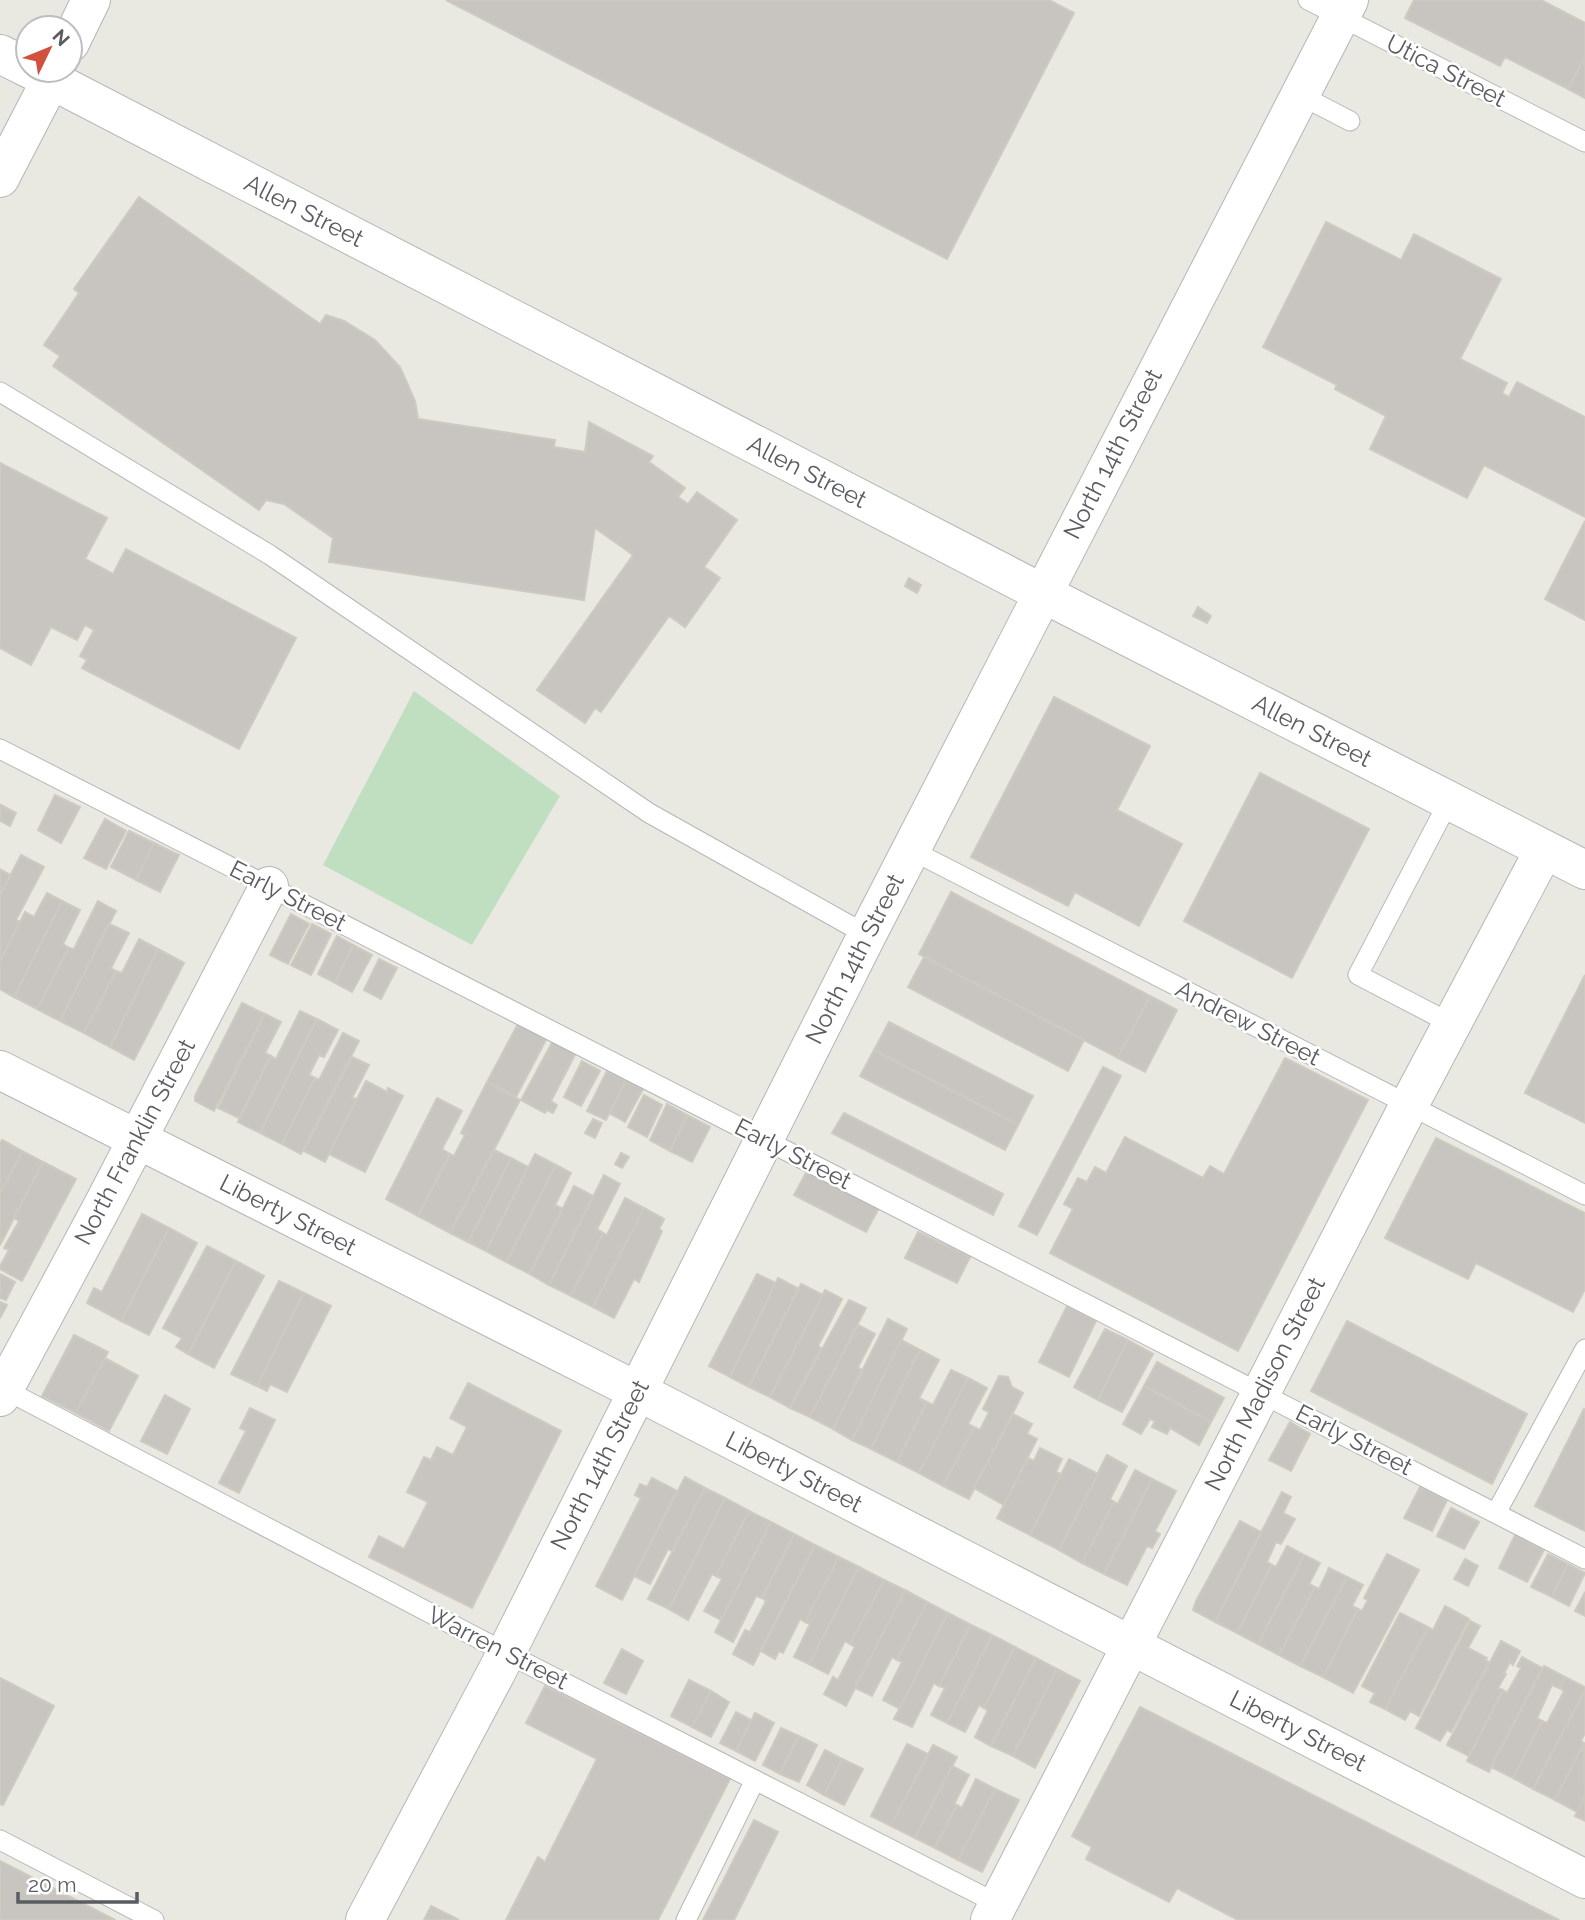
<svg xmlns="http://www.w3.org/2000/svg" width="1585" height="1920" viewBox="0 0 1585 1920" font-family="Raleway,sans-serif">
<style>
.green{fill:#c0dfc1}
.building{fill:#c8c5c0;stroke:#cecac0;stroke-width:2}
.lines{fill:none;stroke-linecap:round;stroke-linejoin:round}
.lane-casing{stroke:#b3b6ba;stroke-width:21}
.street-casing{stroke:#b3b6ba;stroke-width:40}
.secondary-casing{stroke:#b2b5ba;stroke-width:40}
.lane{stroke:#fff;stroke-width:19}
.street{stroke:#fff;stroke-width:38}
.secondary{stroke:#fff;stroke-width:38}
.labels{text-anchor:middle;stroke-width:5;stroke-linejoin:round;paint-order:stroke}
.street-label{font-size:24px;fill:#595c60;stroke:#fff}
</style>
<rect width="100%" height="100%" fill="#eae9e1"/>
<path class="green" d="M414,691L560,796L472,945L323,865Z"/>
<g class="building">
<path d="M446,0H1049L1074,13L947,259Z"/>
<path d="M1414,0H1541L1585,23V57L1568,89L1505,57L1500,66L1405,18Z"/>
<path d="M1585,57V98L1568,89Z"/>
<path d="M139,197L320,324L326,315L344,321L375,340L400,367L415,401L418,419L555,440L554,447L585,452L589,422L653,456L649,462L685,488L678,497L688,504L697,492L737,520L704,567L720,578L685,627L669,616L601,712L595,708L585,723L537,690L633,555L595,528L584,600L329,562L333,538L284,504L266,500L259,510L53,366L60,356L44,345L79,293L74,289Z"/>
<path d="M1326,222L1401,260L1414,234L1501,279L1460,359L1507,383L1502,393L1509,397L1517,382L1585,417V517L1484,465L1467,498L1370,449L1386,416L1335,389L1337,385L1263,347Z"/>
<path d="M0,463L107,518L85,559L113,574L126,549L296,638L239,749L82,668L87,660L80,656L94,630L85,625L77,640L51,627L31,665L0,648Z"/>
<path d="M1585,521V620L1545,599Z"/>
<path d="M909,578L921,585L917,593L905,586Z"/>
<path d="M1198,607L1211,616L1207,623L1193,616Z"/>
<path d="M1054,697L1150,746L1117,810L1182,844L1139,926L1075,892L1068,906L971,857Z"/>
<path d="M1260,773L1369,829L1292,978L1184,921Z"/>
<path d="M55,795L80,807L61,843L38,830Z"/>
<path d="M1,805L16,813L10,826L0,821Z"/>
<path d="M105,819L126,831L106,869L84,858Z"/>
<path d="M129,831L154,843L136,880L111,867Z"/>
<path d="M154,843L179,855L160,892L136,880Z"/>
<path d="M21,855L44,867L16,920L20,922L0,961V895Z"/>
<path d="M0,869L10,875L0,895Z"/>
<path d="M951,892L1150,996L1118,1058L919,954Z"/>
<path d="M47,893L62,901L14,997L0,989V961L25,912L34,917Z"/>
<path d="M62,901L80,910L63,944L69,948L37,1009L14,997Z"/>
<path d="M98,901L116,911L60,1021L37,1009L69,948L74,949Z"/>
<path d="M291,914L309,924L288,964L270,955Z"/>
<path d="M109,924L129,933L111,968L116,971L84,1033L60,1021Z"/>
<path d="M312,924L331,934L311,975L291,965Z"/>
<path d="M337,936L353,945L335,983L318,974Z"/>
<path d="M139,939L158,949L110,1047L84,1033L116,971L122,973Z"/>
<path d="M353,945L372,955L352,992L335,983Z"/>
<path d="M158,949L184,963L134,1060L110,1047Z"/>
<path d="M924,957L1084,1040L1068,1071L908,987Z"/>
<path d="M379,959L397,968L381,999L364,990Z"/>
<path d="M1585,975V1123L1525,1093Z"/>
<path d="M1150,996L1177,1010L1145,1072L1118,1058Z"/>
<path d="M242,1003L265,1014L214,1111L195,1101V1096Z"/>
<path d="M300,1011L317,1019L260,1133L238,1122L271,1056L276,1059Z"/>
<path d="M265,1014L281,1022L265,1053L271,1056L239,1118L218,1108Z"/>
<path d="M317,1019L338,1030L324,1057L319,1055L309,1075L315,1078L282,1144L260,1133Z"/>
<path d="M889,1022L1033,1096L1018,1125L874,1050Z"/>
<path d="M518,1024L547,1038L516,1097L487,1082Z"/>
<path d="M343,1033L359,1041L301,1154L282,1144L315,1078L319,1080Z"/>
<path d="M554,1039L577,1051L551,1101L557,1105L553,1113L547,1110L545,1113L521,1100Z"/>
<path d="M874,1050L1018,1125L1005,1150L860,1076Z"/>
<path d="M352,1057L369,1065L352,1098L357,1099L325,1162L304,1151Z"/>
<path d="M1285,1058L1368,1100L1238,1351L1050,1253L1073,1209L1064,1204L1078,1178L1087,1182L1095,1167L1106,1173L1125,1137L1203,1178L1210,1166L1224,1174Z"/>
<path d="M582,1061L600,1071L581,1106L564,1097Z"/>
<path d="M1103,1067L1121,1076L1037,1235L1019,1226Z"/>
<path d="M607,1071L626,1081L606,1120L587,1111Z"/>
<path d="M366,1081L387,1092L388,1088L403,1096L365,1172L329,1154Z"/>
<path d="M626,1081L643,1089L625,1122L609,1113Z"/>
<path d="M487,1082L520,1100L450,1233L418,1216L450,1154L454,1156L465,1135L461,1133Z"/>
<path d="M644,1095L662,1105L647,1137L628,1127Z"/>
<path d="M437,1098L462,1111L442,1149L450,1154L418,1216L386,1199Z"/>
<path d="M667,1104L687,1115L670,1151L650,1140Z"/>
<path d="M844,1113L1003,1194L993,1215L832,1133Z"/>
<path d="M687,1115L710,1127L692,1162L670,1151Z"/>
<path d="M593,1119L602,1123L595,1138L585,1133Z"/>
<path d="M1436,1138L1585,1213V1289L1573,1312L1476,1263L1468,1279L1385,1238Z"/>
<path d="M2,1140L22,1151L0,1194V1144Z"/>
<path d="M494,1150L511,1158L468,1242L450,1233Z"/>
<path d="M22,1151L43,1162L0,1245V1194Z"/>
<path d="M621,1153L629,1157L622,1168L615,1164Z"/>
<path d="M535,1154L556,1165L506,1262L486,1251Z"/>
<path d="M511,1158L528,1167L486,1251L468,1242Z"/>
<path d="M43,1162L76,1179L22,1281L0,1269V1266L9,1250L4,1248L19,1221L14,1218Z"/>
<path d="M556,1165L571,1173L555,1205L563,1209L530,1274L506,1262Z"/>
<path d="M807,1171L879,1208L866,1232L794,1195Z"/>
<path d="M604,1175L620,1184L597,1229L603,1233L571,1296L549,1285Z"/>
<path d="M574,1186L593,1196L549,1285L530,1274Z"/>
<path d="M625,1198L644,1208L593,1307L571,1296L603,1233L607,1235Z"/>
<path d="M644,1208L664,1219L659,1229L662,1231L639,1282L634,1279L614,1318L593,1307Z"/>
<path d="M142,1214L169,1228L121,1321L87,1303L94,1288L102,1292Z"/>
<path d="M169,1228L197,1243L149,1335L121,1321Z"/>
<path d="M918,1232L970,1257L957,1283L905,1258Z"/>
<path d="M207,1246L236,1261L188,1354L176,1347L182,1338L163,1328Z"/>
<path d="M236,1261L264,1276L214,1368L188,1354Z"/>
<path d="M0,1274L15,1282L6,1300L0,1298Z"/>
<path d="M757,1274L776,1283L730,1377L709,1366Z"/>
<path d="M778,1278L799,1289L749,1387L730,1377Z"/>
<path d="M279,1281L304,1293L257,1386L231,1374Z"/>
<path d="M801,1284L823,1295L770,1397L749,1387Z"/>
<path d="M825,1290L842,1299L818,1346L821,1348L790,1408L770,1397Z"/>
<path d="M304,1293L331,1306L287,1392L270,1384L267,1391L257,1386Z"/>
<path d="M849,1300L866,1308L810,1417L790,1408Z"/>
<path d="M0,1302L7,1305L0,1318Z"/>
<path d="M1067,1306L1096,1321L1069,1377L1039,1362Z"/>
<path d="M888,1319L907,1329L852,1440L833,1429Z"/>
<path d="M1347,1321L1527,1414L1492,1484L1311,1391Z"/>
<path d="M858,1325L875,1334L858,1367L862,1370L833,1429L810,1417Z"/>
<path d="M1105,1329L1128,1340L1098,1400L1074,1387Z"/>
<path d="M74,1335L108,1352L76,1413L42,1396Z"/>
<path d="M901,1340L920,1350L871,1449L852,1440Z"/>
<path d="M1128,1340L1153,1354L1122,1412L1098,1400Z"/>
<path d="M920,1350L939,1360L919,1398L927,1402L897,1462L871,1449Z"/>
<path d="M105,1358L138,1376L109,1431L76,1413Z"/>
<path d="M1157,1362L1224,1398L1211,1422L1144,1386Z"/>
<path d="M951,1370L968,1378L919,1473L897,1462L927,1402L933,1405Z"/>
<path d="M999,1376L1008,1377L1012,1387L1023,1393L969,1499L943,1486L974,1427L980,1430L989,1412L983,1409Z"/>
<path d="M968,1378L987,1388L968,1424L974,1427L943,1486L919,1473Z"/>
<path d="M468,1383L561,1431L472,1608L369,1557L379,1536L404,1549L428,1502L407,1492L424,1457L431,1460L437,1447L453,1455L467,1427L450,1418Z"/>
<path d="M1144,1386L1211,1422L1199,1445L1170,1428L1167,1434L1152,1427L1155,1421L1150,1419L1141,1434L1123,1424Z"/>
<path d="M165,1395L190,1409L167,1454L141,1441Z"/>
<path d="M250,1408L275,1420L239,1493L219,1483L246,1431L240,1428Z"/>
<path d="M1584,1409L1585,1410V1531L1535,1506Z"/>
<path d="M1013,1414L1032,1424L1027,1434L1037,1439L1004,1505L974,1488Z"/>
<path d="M1290,1422L1310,1434L1291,1471L1269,1460Z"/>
<path d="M1040,1448L1062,1459L1056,1472L1061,1474L1030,1535L997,1518L1028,1458L1034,1461Z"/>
<path d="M1107,1455L1127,1466L1110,1499L1114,1502L1082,1563L1059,1550Z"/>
<path d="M1069,1459L1098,1474L1059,1550L1030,1535Z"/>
<path d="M1135,1470L1152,1479L1104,1574L1082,1563L1114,1502L1118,1504Z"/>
<path d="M685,1477L705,1488L672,1551L668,1549L650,1584L634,1576Z"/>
<path d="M652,1478L677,1491L622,1600L596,1586L641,1498L635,1495L640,1484L647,1487Z"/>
<path d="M1152,1479L1176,1491L1155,1531L1160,1534L1152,1548L1147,1546L1127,1585L1104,1574Z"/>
<path d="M1420,1487L1447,1500L1432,1531L1404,1518Z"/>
<path d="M705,1488L725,1498L669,1609L648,1599Z"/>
<path d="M1282,1492L1291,1497L1283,1513L1295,1519L1281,1544L1276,1542L1267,1562L1272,1565L1237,1633L1215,1622Z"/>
<path d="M725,1498L749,1511L716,1576L712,1574L688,1620L669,1609Z"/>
<path d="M1451,1508L1479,1522L1464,1549L1437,1536Z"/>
<path d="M749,1511L771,1522L721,1620L704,1611L722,1579L716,1576Z"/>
<path d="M1240,1521L1261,1532L1215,1622L1193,1610L1196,1601Z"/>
<path d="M771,1522L794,1534L762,1598L756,1596L733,1642L715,1632Z"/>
<path d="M794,1534L815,1545L753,1665L733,1654L745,1630L750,1632L766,1601L762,1598Z"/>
<path d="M1515,1535L1544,1550L1527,1582L1499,1568Z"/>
<path d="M815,1545L839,1557L805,1622L800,1619L783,1653L779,1651L775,1659L761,1651Z"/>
<path d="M1287,1546L1304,1555L1258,1644L1237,1633L1272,1565L1276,1567Z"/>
<path d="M1387,1554L1419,1570L1353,1693L1323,1677L1358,1609L1362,1611L1368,1600L1364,1598Z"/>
<path d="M1548,1554L1568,1564L1552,1597L1531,1587Z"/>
<path d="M1304,1555L1320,1563L1309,1584L1315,1587L1279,1655L1258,1644Z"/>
<path d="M839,1557L859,1567L809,1664L794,1657L810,1624L805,1622Z"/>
<path d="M1465,1559L1478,1566L1468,1586L1454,1579Z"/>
<path d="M1568,1564L1585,1573L1569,1606L1552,1597Z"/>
<path d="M859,1567L884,1580L850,1644L845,1641L828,1674L809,1664Z"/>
<path d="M1329,1568L1347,1577L1300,1666L1279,1655L1315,1587L1319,1589Z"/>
<path d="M1347,1577L1363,1585L1352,1606L1358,1609L1323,1677L1300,1666Z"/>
<path d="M884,1580L905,1590L846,1706L824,1694L833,1677L838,1680L855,1647L850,1644Z"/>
<path d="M905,1590L927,1602L897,1660L892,1657L872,1696L855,1688Z"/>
<path d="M1585,1592V1616L1575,1611Z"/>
<path d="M927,1602L948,1613L900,1709L883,1700L902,1662L897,1660Z"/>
<path d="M1445,1606L1469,1619L1419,1716L1410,1711L1405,1720L1385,1709L1428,1627L1433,1630Z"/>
<path d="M948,1613L971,1625L939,1686L934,1683L912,1727L894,1719Z"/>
<path d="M1400,1613L1428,1627L1385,1709L1370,1702L1375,1693L1362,1686Z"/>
<path d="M1470,1621L1480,1626L1468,1648L1487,1658L1485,1660L1489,1662L1451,1732L1447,1730L1440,1741L1416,1728Z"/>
<path d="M971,1625L992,1635L947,1723L931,1715L945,1688L939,1686Z"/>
<path d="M992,1635L1015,1647L984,1708L979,1705L965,1732L947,1723Z"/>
<path d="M1501,1641L1520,1651L1513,1665L1510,1662L1504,1673L1506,1674L1498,1688L1503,1690L1469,1756L1447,1745Z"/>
<path d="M1015,1647L1036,1658L991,1746L975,1737L988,1710L984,1708Z"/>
<path d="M622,1649L643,1661L626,1694L604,1683Z"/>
<path d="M1522,1657L1542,1668L1489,1772L1467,1761L1503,1690L1507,1693L1515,1679L1521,1668L1517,1666Z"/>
<path d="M1036,1658L1057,1669L1013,1756L991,1746Z"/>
<path d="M1544,1666L1565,1677L1559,1688L1552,1685L1537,1718L1542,1721L1513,1778L1491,1767Z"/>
<path d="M1057,1669L1080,1681L1035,1768L1013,1756Z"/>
<path d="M1565,1677L1585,1687V1690L1533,1789L1513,1778L1542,1721L1547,1723L1564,1691L1559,1688Z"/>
<path d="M0,1678L54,1706L3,1805L0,1804Z"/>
<path d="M689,1680L711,1691L692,1727L671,1716Z"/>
<path d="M545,1686L730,1779L658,1920H506L538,1857L545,1862L597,1759L526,1723Z"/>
<path d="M1585,1690V1733L1581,1741L1584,1743L1555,1800L1533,1789Z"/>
<path d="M711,1691L729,1702L711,1737L692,1727Z"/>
<path d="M1140,1707L1525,1903L1559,1920H1238L1177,1888L1169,1902L1086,1859L1092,1847L1072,1836Z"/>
<path d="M736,1712L751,1720L736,1751L720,1743Z"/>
<path d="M755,1713L774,1723L755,1761L736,1751Z"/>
<path d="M781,1728L799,1736L780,1774L763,1765Z"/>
<path d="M799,1736L817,1745L799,1782L780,1774Z"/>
<path d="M1584,1743L1585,1797L1577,1812L1555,1800Z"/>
<path d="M907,1744L928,1754L891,1826L871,1816Z"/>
<path d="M933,1745L957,1757L915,1838L891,1826Z"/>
<path d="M825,1750L842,1759L824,1795L807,1785Z"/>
<path d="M842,1759L863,1769L844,1805L824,1795Z"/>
<path d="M952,1766L969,1775L954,1804L957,1805L935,1848L915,1838Z"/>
<path d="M976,1779L995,1789L958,1860L935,1848L957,1805L962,1808Z"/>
<path d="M995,1789L1019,1800L982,1872L958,1860Z"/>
<path d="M1585,1797V1821L1575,1816Z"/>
<path d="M754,1820L778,1832L734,1920H703Z"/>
<path d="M0,1861L115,1920H0Z"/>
<path d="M431,1906L459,1920H424Z"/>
</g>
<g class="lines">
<defs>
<g id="lane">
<path d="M1308,0L1585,142"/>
<path d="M1300,95L1350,121"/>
<path d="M0,392L270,555L649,813L867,935"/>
<path d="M0,749L1585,1559"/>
<path d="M1449,801L1358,975L1452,1024"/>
<path d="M911,850L1585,1195"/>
<path d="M0,1387L506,1653L998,1904"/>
<path d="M1496,1513L1585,1349"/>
<path d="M0,1840L154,1920"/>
<path d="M686,1920L755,1780"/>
</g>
<g id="street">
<path d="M0,1070L637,1391L1585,1879"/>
<path d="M0,1397L102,1207L269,886"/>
<path d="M365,1920L497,1671L867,935L1349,0"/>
<path d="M990,1920L1409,1105L1544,850"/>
</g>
<g id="secondary">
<path d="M70,43L91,0"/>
<path d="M0,54L28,68"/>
<path d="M32,70L1042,593L1585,870"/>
<path d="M0,178L56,70"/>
</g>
</defs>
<use href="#lane" class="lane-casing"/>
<use href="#street" class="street-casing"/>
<use href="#secondary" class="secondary-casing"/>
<use href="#lane" class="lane"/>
<use href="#street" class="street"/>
<use href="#secondary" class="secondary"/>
</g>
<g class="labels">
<g class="street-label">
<text transform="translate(1446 71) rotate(27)" y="8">Utica Street</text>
<text transform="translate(304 211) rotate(27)" y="8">Allen Street</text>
<text transform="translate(1113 454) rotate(-63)" y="8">North 14th Street</text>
<text transform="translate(807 472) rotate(27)" y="8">Allen Street</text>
<text transform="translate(1312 731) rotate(27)" y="8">Allen Street</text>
<text transform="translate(288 896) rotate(27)" y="8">Early Street</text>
<text transform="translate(855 959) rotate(-63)" y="8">North 14th Street</text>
<text transform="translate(1248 1023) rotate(27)" y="8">Andrew Street</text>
<text transform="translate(135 1142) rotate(-62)" y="8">North Franklin Street</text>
<text transform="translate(793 1154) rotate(27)" y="8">Early Street</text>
<text transform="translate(288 1215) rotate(27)" y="8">Liberty Street</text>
<text transform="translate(1265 1384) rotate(-63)" y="8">North Madison Street</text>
<text transform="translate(1354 1440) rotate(27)" y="8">Early Street</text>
<text transform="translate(600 1465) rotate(-63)" y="8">North 14th Street</text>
<text transform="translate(794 1472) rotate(27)" y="8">Liberty Street</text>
<text transform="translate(498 1648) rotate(27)" y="8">Warren Street</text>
<text transform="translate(1298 1731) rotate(27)" y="8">Liberty Street</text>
</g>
</g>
<g transform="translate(49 49) rotate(47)"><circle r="33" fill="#ffffff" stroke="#bdbebf" stroke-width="2"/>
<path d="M0-5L12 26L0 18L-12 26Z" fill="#d3503e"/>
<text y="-10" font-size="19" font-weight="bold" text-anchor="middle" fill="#595c60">N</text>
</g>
<path d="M18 1892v10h119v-10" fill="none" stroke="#595c60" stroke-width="3.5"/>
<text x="28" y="1892" font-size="21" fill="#595c60" stroke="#ffffff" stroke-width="5" paint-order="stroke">20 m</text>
</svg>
